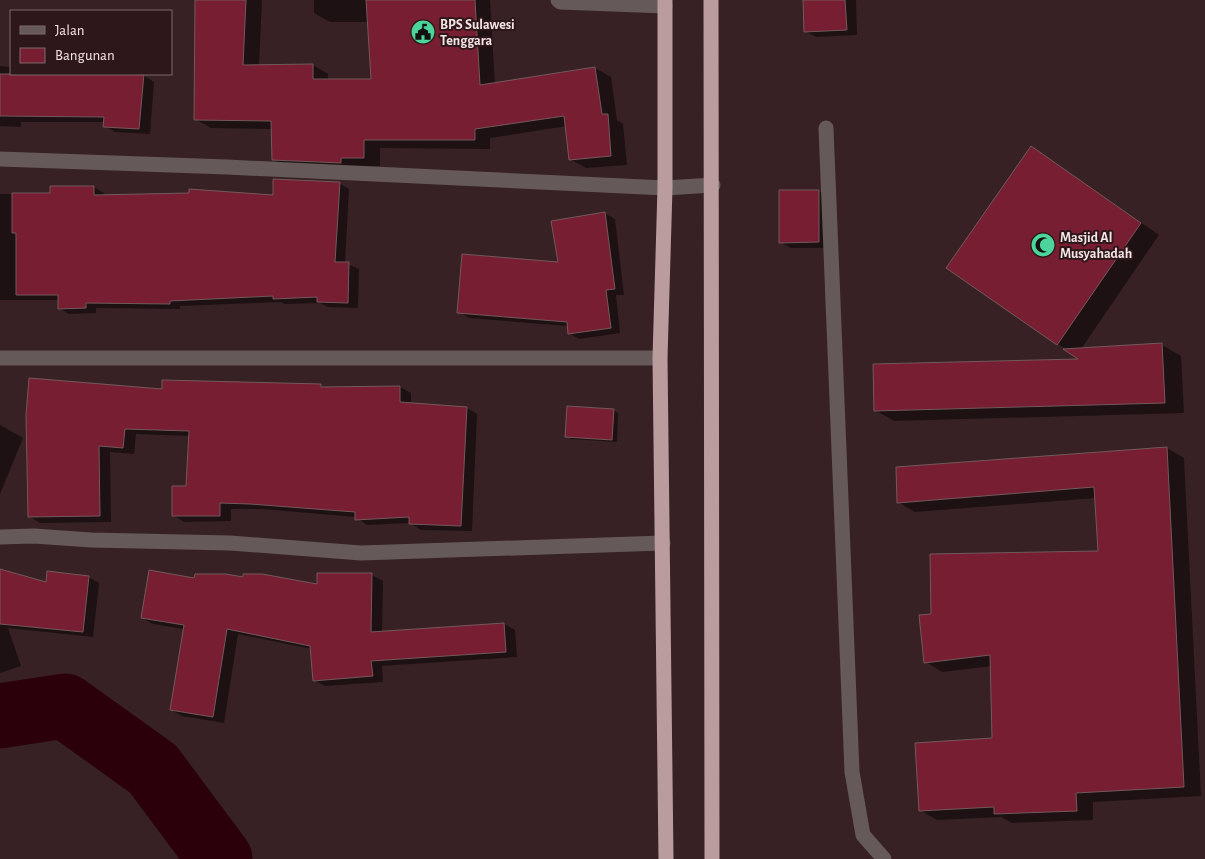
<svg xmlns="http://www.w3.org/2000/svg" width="1205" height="859" viewBox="0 0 1205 859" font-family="'Alegreya Sans',sans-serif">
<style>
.shadow{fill:#0007}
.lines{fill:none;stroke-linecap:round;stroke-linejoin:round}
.river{stroke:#2b000a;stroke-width:65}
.building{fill:#771e32;stroke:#73595b}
.lane{stroke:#65595a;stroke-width:15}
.street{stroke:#65595a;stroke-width:15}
.highway{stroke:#ba9c9f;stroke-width:15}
.labels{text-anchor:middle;stroke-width:4;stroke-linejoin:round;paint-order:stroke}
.poi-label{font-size:14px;font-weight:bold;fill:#f4e4e6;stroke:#2d171a;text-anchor:start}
</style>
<rect width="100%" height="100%" fill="#372124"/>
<g class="shadow">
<path d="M196,0H262L259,66L313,65L328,74V80H372L369,22H330L314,13V0H490L495,84L595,68L611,77L617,120L623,124L627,165L586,168L570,159L567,126L490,138V149L380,148V166L289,168L273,159L272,129L211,128L195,119Z"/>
<path d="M804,0H856L857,35L816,37L805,31Z"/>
<path d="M0,66L11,67V74L143,75L154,82L150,134L115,132L104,126L105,122H21V127L0,126Z"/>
<path d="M1031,147L1159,235L1081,349L1162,345L1181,356L1184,413L894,421L875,410L1081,360L1058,344Z"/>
<path d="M339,183L349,189L345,263L359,269L358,308L328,307L320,303L285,304L281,302L180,306V309L96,308V313L69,314L59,308V300H0V194L52,195V187H94L104,193V196H274Z"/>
<path d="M819,191L830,198V248H791L780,242Z"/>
<path d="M604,213L615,219L624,295H616L620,333L579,339L569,333L568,326L469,318L459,312L559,263Z"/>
<path d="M320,385L325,388L400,387L411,393V404L467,408L477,414L472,531L421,530L410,523L367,525L356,517L262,509H231V521L184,522L173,515L187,488L190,436L136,434L134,454L110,452L111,522L40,523L29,516L27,415L163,391Z"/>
<path d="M613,410L618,413L617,442L571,439L566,436Z"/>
<path d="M0,425L23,438L0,494Z"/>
<path d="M1167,448L1184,458L1201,796L1093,802V820L1012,823L1001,817L937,820L920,810L994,740L992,666L942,672L926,662L932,615L1099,552L1096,498L915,512L898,502Z"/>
<path d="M372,575L383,581L382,632L504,624L515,630L517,657L382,666L383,682L325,686L314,680L312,649L238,634L224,723L182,716L171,710L184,629L153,624L142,618L195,579H244L318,586Z"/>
<path d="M89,577L99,583L93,637L8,628L21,666L0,673V580L47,584Z"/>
</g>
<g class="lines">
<path class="river" d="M0,716L65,706L153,769L220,859"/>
</g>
<g class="building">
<path d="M195,0H246L243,65L313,64V79H371L366,0H475L480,85L595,67L602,114H608L611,156L569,160L564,116L475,129V140H364V158H341V163L272,160L271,121L194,120Z"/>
<path d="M803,0H845L847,30L804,32Z"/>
<path d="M0,74H144L139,129L103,127L104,117L0,116Z"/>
<path d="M1031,146L1141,223L1057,345L946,268Z"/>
<path d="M273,179L340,182L335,262H349L348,303L317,302V297L273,299V296L170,301V304L86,303V308L58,309V295H16V233H12V193H50V186H94V195L189,193V189L273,195Z"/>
<path d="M779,190H819V242L779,243Z"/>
<path d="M605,212L615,289L606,290L611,328L568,334L567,322L457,313L462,254L558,262L551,221Z"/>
<path d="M1162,343L1165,403L874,411L873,364L1078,359L1063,349Z"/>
<path d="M29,378L162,389V380L321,384V387L400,386V402L467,407L461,526L409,524V517L355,520V512L250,504L220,503V516H172V486H186L189,431L125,429L123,448L99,446L100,516L28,517L26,415Z"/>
<path d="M567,406L614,409L612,440L565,437Z"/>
<path d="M1167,447L1184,787L1076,793L1077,811L994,814V807L919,811L915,743L992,738L990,655L924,663L919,615L931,614L930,554L1098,551L1094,487L897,503L896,467Z"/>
<path d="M0,569L46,582L47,571L89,576L83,632L0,624Z"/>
<path d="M149,570L194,578L195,574H226L243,577V574H262L317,584V573H372L371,632L504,623L506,652L371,661L373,676L313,681L310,646L227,629L213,717L170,710L184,625L141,618Z"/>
</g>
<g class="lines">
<g class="lane">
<path d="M558,0L560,2L665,6"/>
<path d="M826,128L852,772L863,835L884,859"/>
</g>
<g class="street">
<path d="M0,159L227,167L665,188L713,185"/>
<path d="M0,358H660"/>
<path d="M0,537L34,536L91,540L230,543L361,553L663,543"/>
</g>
<g class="highway">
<path d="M665,0V188L660,358L666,859"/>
<path d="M711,0L712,859"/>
</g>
</g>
<defs>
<symbol id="civic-disc" viewBox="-11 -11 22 22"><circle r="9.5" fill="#4cd49b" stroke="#2d171a"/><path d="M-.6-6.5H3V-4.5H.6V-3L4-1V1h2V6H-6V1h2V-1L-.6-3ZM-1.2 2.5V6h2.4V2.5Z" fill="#111"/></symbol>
<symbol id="mosque-disc" viewBox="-11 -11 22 22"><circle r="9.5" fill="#4cd49b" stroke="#2d171a"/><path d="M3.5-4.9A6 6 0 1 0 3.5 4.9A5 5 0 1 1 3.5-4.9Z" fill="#111"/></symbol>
</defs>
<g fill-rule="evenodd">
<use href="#civic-disc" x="409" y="18" width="28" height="28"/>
<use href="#mosque-disc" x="1029" y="231" width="28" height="28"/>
</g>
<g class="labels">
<g class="poi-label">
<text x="440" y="29">BPS Sulawesi<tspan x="440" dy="16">Tenggara</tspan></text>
<text x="1060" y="242">Masjid Al<tspan x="1060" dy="16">Musyahadah</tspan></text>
</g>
</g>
<rect x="10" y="10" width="162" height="65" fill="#2d171a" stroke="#7d696c"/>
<rect x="20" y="26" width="25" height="8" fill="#65595a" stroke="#7d696c"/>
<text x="55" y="35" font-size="15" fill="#f4e4e6">Jalan</text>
<rect x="20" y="48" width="25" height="15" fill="#771e32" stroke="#7d696c"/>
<text x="55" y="60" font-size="15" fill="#f4e4e6">Bangunan</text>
</svg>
